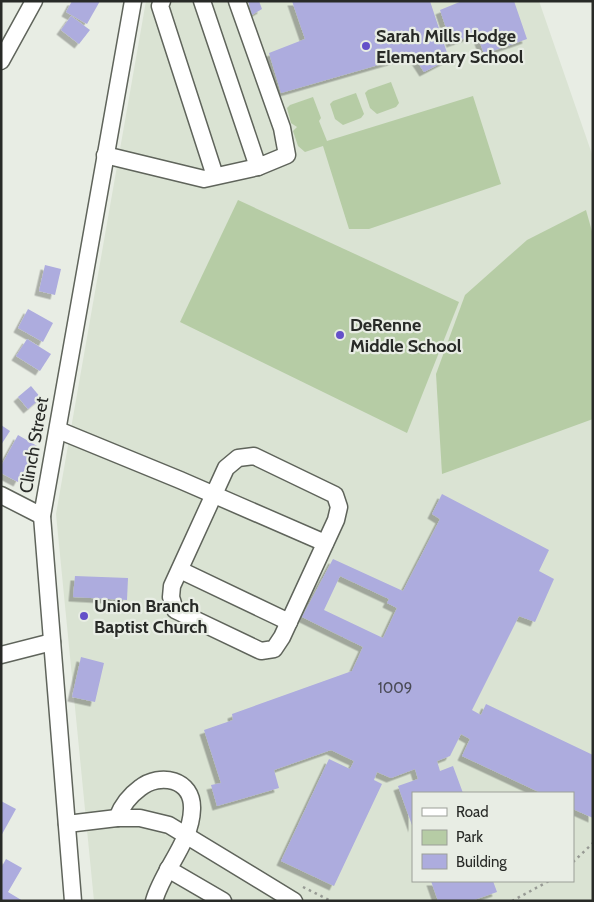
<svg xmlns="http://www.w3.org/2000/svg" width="594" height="902" viewBox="0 0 594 902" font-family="Cabin,sans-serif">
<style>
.built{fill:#dae3d3;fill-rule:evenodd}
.green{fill:#b6cca5}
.building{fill:#adacde;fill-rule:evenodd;filter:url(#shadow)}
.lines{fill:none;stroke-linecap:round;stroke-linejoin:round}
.minor-casing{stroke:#5f645b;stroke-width:19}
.path{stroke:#979a94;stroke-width:2.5;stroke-dasharray:2.5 4;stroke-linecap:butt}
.minor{stroke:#fff;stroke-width:16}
.poi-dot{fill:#6450c9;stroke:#e8ede4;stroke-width:2}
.labels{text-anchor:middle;stroke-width:4.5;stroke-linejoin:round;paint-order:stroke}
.number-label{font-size:15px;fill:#494a55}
.poi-label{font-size:18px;font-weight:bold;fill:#282a27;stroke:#e8ede4;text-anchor:start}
.street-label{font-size:18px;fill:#282a27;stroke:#e8ede4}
</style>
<defs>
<filter id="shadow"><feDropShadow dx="-4.5" dy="4.5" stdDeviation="0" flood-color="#0004"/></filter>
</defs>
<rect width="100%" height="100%" fill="#e8ede4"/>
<path class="built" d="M146,1H539L593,157V901H94L56,514ZM413,793H573V881H413Z"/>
<g class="green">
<path d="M391,82L399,103L396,107L377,114L370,108L365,93L368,90Z"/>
<path d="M356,93L364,114L361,118L343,125L335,119L330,104L333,101Z"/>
<path d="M473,96L501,184L369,229H349L323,146L305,152L298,146L293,131L297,127L291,123L287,108L290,105L313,97L321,118L319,121L327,141Z"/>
<path d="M238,200L459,302L407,433L180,322Z"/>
<path d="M586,210L593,235V419L442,474L436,374L465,295L527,240Z"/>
</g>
<g class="building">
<path d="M72,1H100L87,24L66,12Z"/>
<path d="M248,1H259L262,9L252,15Z"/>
<path d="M292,1H430L449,59L424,72L413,55L281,93L269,53L305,39Z"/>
<path d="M462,1H514L527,39L484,54L477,34L451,43L440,10Z"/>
<path d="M71,16L90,30L79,44L61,30Z"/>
<path d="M45,265L61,269L55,295L39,291Z"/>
<path d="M28,309L53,323L43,342L18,328Z"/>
<path d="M27,339L51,354L40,371L16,356Z"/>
<path d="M31,386L41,398L28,409L18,397Z"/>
<path d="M1,425L10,431L1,445Z"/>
<path d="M18,435L37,446L18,482L1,473V466Z"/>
<path d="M442,494L549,550L539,571L554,579L535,622L519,616L472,710L481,715L486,704L593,755V818L573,809V793H541L462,756L470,739L461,734L450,756L437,761L440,771L453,766L463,793H413V828L398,786L418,779L415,769L391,778L377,772L374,780L382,784L334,886L281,861L329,759L350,769L354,761L331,750L274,770L279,788L217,806L211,785L221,783L204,730L233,720L232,714L352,671L363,647L302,617L333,559L403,591L440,519L432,514ZM340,576L389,599L387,603L397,608L383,638L324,610Z"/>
<path d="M75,576L128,578L127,600L73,597Z"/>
<path d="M81,657L104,663L95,702L72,697Z"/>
<path d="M1,801L16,809L1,836Z"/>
<path d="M6,859L22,868L8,892L23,901H1V868Z"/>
<path d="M431,881H493L497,892L471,901H438Z"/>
</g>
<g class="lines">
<defs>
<g id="minor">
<path d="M162,1L160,6L215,176"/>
<path d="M202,1L258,167"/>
<path d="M1,61L34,1"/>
<path d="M105,155L204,179L258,167L287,155L282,128L237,1"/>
<path d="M58,430L180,480L325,543"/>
<path d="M254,456L335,495L339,507L336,520L282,637L274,649L261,651L175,610L171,597L172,586L226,468L238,458Z"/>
<path d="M1,495L42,516"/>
<path d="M180,570L289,622"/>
<path d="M1,655L52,642"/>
<path d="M117,818C122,805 129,796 140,788C160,772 193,779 192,809C191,843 163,869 154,901"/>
<path d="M67,824L117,818H140L169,825L294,901"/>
<path d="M168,869L223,901"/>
<path d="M73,901L42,516L133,1"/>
</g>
</defs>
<use href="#minor" class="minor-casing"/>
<g class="path">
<path d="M573,862L593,843"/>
<path d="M303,887L331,901"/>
<path d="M512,901L549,881"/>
</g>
<use href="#minor" class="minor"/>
</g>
<g class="poi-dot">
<circle cx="366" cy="46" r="5"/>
<circle cx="340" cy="335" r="5"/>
<circle cx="84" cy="616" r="5"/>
</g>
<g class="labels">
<g class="number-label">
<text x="395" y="693">1009</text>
</g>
<g class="poi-label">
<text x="376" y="42">Sarah Mills Hodge<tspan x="376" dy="21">Elementary School</tspan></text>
<text x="350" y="331">DeRenne<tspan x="350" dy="21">Middle School</tspan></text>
<text x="94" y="612">Union Branch<tspan x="94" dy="21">Baptist Church</tspan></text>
</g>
<g class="street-label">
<text transform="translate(34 445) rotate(-80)" y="6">Clinch Street</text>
</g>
</g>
<rect width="594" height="902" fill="none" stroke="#282a27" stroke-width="5"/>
<rect x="412" y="792" width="162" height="90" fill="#e8ede4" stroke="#9b9f98"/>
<rect x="422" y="808" width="25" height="8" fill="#ffffff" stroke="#9b9f98"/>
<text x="456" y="817" font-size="15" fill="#282a27">Road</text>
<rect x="422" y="830" width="25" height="15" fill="#b6cca5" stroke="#9b9f98"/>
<text x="456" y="842" font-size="15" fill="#282a27">Park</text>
<rect x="422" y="854" width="25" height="15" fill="#adacde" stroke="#9b9f98"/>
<text x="456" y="867" font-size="15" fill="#282a27">Building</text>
</svg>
